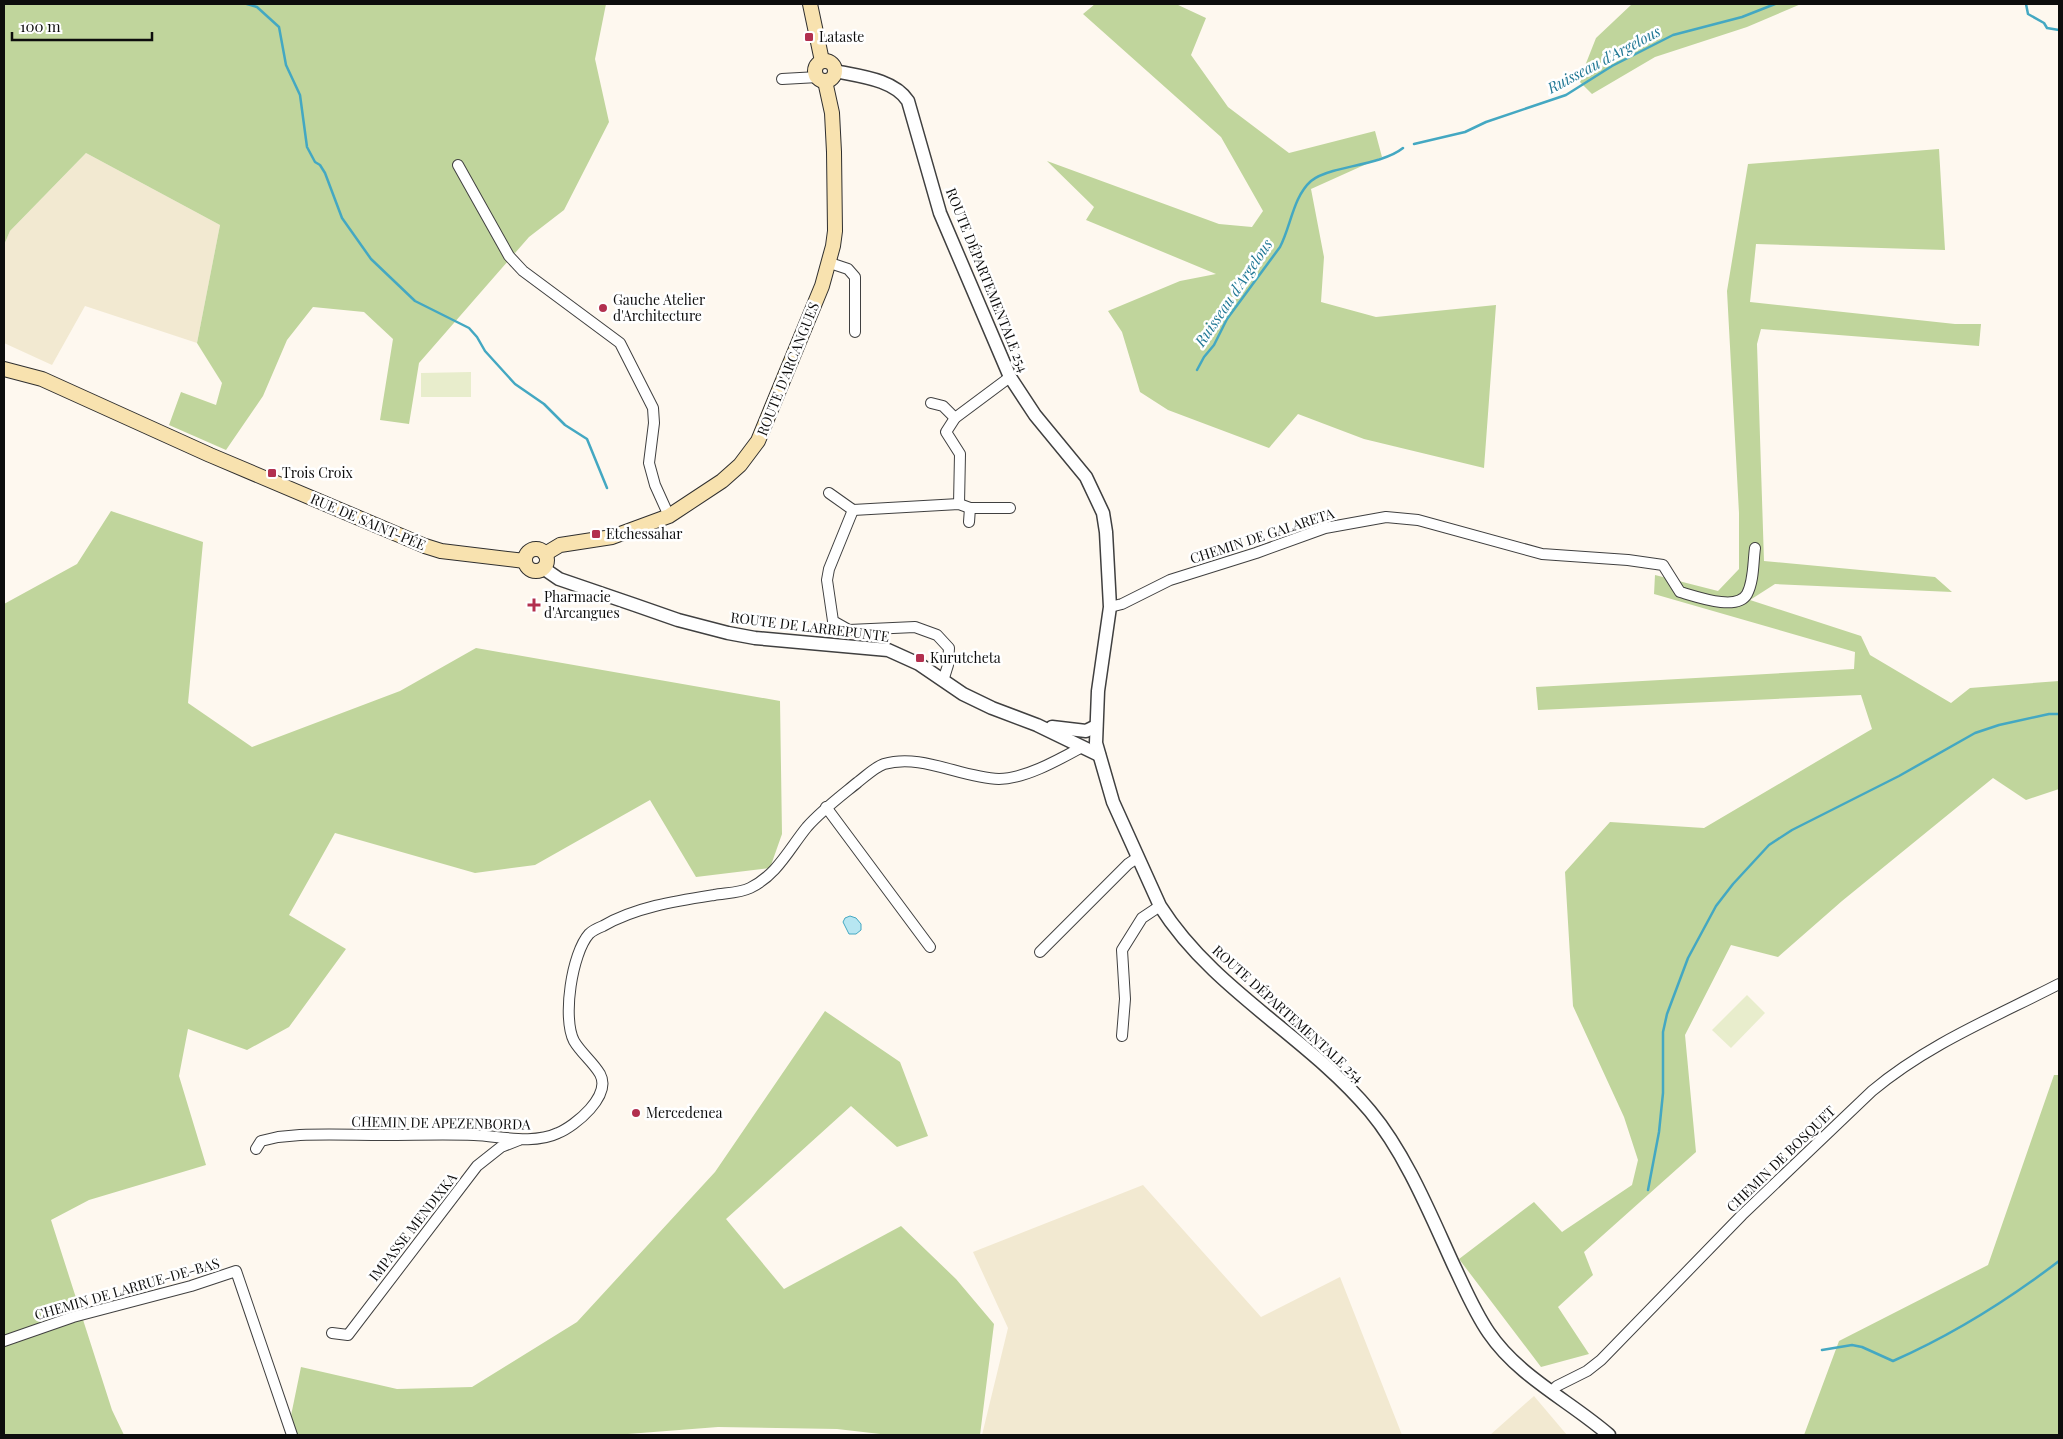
<svg xmlns="http://www.w3.org/2000/svg" width="2063" height="1439" viewBox="0 0 2063 1439" font-family="'Playfair Display',serif">
<style>
.farmland{fill:#f2e9d1}
.forest{fill:#c0d59c}
.pitch{fill:#e8edcc}
.water{fill:#b7e6f1;stroke:#44a8c2}
.lines{fill:none;stroke-linecap:round;stroke-linejoin:round}
.stream{stroke:#44a8c2;stroke-width:2.5}
.minor-casing{stroke:#404040;stroke-width:12}
.tertiary-casing{stroke:#404040;stroke-width:15}
.secondary-casing{stroke:#2f2f2f;stroke-width:16}
.minor{stroke:#fff;stroke-width:10}
.tertiary{stroke:#fff;stroke-width:12}
.secondary{stroke:#f8e2af;stroke-width:14}
.poi-dot{fill:#b2304f;stroke:#fff;stroke-width:2}
.labels{text-anchor:middle;stroke-width:5;stroke-linejoin:round;paint-order:stroke}
.poi-label{font-size:14px;fill:#0d0d0d;stroke:#fff;text-anchor:start}
.street-label{font-size:14px;fill:#0d0d0d;stroke:#fff}
.water-label{font-size:15px;font-style:italic;fill:#217895;stroke:#fff}
</style>
<rect width="100%" height="100%" fill="#fef8ef"/>
<g class="farmland">
<path d="M86,153L220,225L197,343L85,306L52,365L4,343V245L10,231Z"/>
<path d="M1143,1185L1261,1317L1340,1277L1402,1435H982L1008,1328L973,1252Z"/>
<path d="M1534,1396L1567,1435H1490Z"/>
</g>
<g class="forest">
<path d="M4,4H606L595,59L609,122L564,210L529,237L419,363L409,424L380,420L393,339L364,312L313,307L287,340L263,396L226,450L169,425L181,392L216,405L222,383L197,343L220,225L86,153L10,231L4,245V148L5,146L4,145Z"/>
<path d="M1095,4H1176L1206,18L1191,55L1228,107L1289,153L1375,131L1382,157L1311,189L1324,257L1321,302L1376,317L1496,305L1484,468L1364,439L1298,414L1269,448L1168,410L1140,392L1122,332L1108,311L1180,281L1216,274L1086,220L1094,207L1047,161L1219,224L1252,227L1263,211L1221,137L1083,14Z"/>
<path d="M1632,4H1801L1747,27L1655,57L1592,94L1579,81L1596,38Z"/>
<path d="M1939,149L1945,250L1756,244L1750,302L1955,324H1981L1979,346L1761,329L1757,344L1764,561L1935,577L1952,592L1775,584L1750,600L1861,636L1870,655L1951,703L1970,688L2059,681V789L2026,800L1993,778L1842,901L1778,957L1731,945L1685,1035L1696,1152L1584,1252L1593,1275L1558,1307L1589,1354L1541,1367L1459,1259L1534,1202L1562,1232L1632,1185L1638,1160L1624,1117L1573,1006L1565,872L1610,822L1704,828L1872,729L1861,695L1538,710L1536,687L1854,669L1855,652L1654,594L1655,575L1718,591L1739,569V513L1727,291L1748,164Z"/>
<path d="M111,511L203,542L188,703L252,747L400,691L476,648L780,701L782,834L770,868L696,877L650,800L535,865L475,873L335,833L289,915L346,949L289,1027L247,1050L188,1029L179,1076L206,1165L89,1200L51,1220L112,1410L124,1435H4V604L77,564Z"/>
<path d="M825,1011L900,1062L928,1136L897,1147L851,1106L726,1219L784,1289L901,1226L956,1279L994,1324L980,1435H889L837,1429L718,1427L615,1435H287L301,1367L397,1389L472,1387L577,1322L715,1172Z"/>
<path d="M2054,1075H2059V1435H1804L1839,1341L1988,1265Z"/>
</g>
<g class="pitch">
<path d="M471,372V397H421V373Z"/>
<path d="M1747,995L1765,1013L1731,1048L1712,1030Z"/>
</g>
<path class="water" d="M850,916L856,918L861,924V930L856,934H849L843,922L845,918Z"/>
<g class="lines">
<g class="stream">
<path d="M247,4L257,7L279,27L286,65L300,95L307,147L315,162L320,165L325,173L342,218L371,259L415,301L469,328L477,337L485,351L515,384L544,404L565,425L587,439L607,488"/>
<path d="M2026,4L2028,14L2044,23L2047,28L2059,30"/>
<path d="M1414,144L1465,132L1486,122L1566,95L1612,66L1673,35L1742,17L1775,4"/>
<path d="M1197,370L1204,357L1214,345L1227,319L1280,247C1291,226 1293,197 1311,181C1317,176 1326,173 1333,171C1354,165 1387,161 1403,148"/>
<path d="M1648,1190L1659,1132L1663,1093V1032L1667,1014L1688,958L1716,906L1733,884L1769,845L1792,830L1899,776L1975,733L1999,725L2049,714H2059"/>
<path d="M1822,1350L1852,1345L1862,1347L1893,1361C1952,1335 2008,1300 2059,1261"/>
</g>
<defs>
<g id="minor">
<path d="M782,79L818,77"/>
<path d="M458,165L509,256L523,271L620,343L653,408L654,423L649,463L655,485L669,516"/>
<path d="M830,263L848,269L855,277V332"/>
<path d="M931,403L943,406L955,418"/>
<path d="M829,493L853,510L959,504L970,508H1010"/>
<path d="M959,504L960,454L946,432L955,418L1010,377"/>
<path d="M853,510L829,569L827,580L833,621L849,630L915,627L937,635L949,648L948,665L943,681"/>
<path d="M969,522L970,508"/>
<path d="M1110,607L1122,604L1170,580L1256,553L1325,528L1386,517L1418,520L1542,554L1628,560L1663,565L1680,592C1695,596 1737,612 1747,594C1754,581 1753,562 1755,548"/>
<path d="M826,807L930,947"/>
<path d="M1040,952L1128,864L1137,858"/>
<path d="M1122,1036L1125,999L1122,950L1142,918L1160,906"/>
<path d="M256,1149L261,1141L278,1137L300,1135C328,1134 356,1135 384,1135C414,1135 444,1134 474,1135C500,1136 533,1145 558,1133C575,1126 612,1096 600,1074C593,1062 581,1053 574,1041C562,1018 572,953 589,934C592,931 598,928 603,926C636,907 676,901 714,895C725,893 740,893 750,888C777,875 789,849 807,827C822,810 841,796 858,782C866,776 875,767 884,764C922,753 961,778 999,779C1025,779 1060,759 1082,747"/>
<path d="M332,1333L348,1335L477,1166L501,1147L519,1140"/>
<path d="M4,1341L73,1317L191,1286L236,1271L292,1435"/>
<path d="M1551,1392L1557,1386L1587,1371L1601,1360L1742,1215L1872,1091C1928,1044 1995,1017 2059,984"/>
</g>
<g id="tertiary">
<path d="M835,71C858,76 894,79 908,101L940,213L1010,377L1035,415L1086,477L1103,513L1106,532L1110,607L1098,691L1096,743L1113,802L1160,906C1213,990 1307,1036 1370,1111C1406,1154 1431,1216 1454,1266C1465,1289 1475,1313 1489,1333C1519,1377 1570,1401 1609,1435"/>
<path d="M543,568L559,579L635,605L678,620L728,633L755,638L888,650L919,664L963,694L992,708L1037,725L1099,755"/>
<path d="M1052,727L1086,731L1096,726"/>
</g>
<g id="secondary">
<path d="M810,4L822,61"/>
<circle cx="825" cy="71" r="10"/>
<path d="M4,369L42,379L210,455L425,546L441,551L525,561"/>
<circle cx="536" cy="560" r="11"/>
<path d="M545,554L560,545L612,537L669,516L722,481L740,465L758,441L822,286L833,246L835,231L834,152L832,113L825,81"/>
</g>
</defs>
<use href="#minor" class="minor-casing"/>
<use href="#tertiary" class="tertiary-casing"/>
<use href="#secondary" class="secondary-casing"/>
<use href="#minor" class="minor"/>
<use href="#tertiary" class="tertiary"/>
<use href="#secondary" class="secondary"/>
</g>
<g class="poi-dot">
<rect x="804" y="32" width="10" height="10" rx="2.5"/>
<circle cx="603" cy="308" r="5"/>
<rect x="267" y="468" width="10" height="10" rx="2.5"/>
<rect x="591" y="529" width="10" height="10" rx="2.5"/>
<path d="M531.5 597.5h5v5h5v5h-5v5h-5v-5h-5v-5h5z"/>
<rect x="915" y="653" width="10" height="10" rx="2.5"/>
<circle cx="636" cy="1113" r="5"/>
</g>
<g class="labels">
<g class="poi-label">
<text x="819" y="42">Lataste</text>
<text x="613" y="305">Gauche Atelier<tspan x="613" dy="16">d'Architecture</tspan></text>
<text x="282" y="478">Trois Croix</text>
<text x="606" y="539">Etchessahar</text>
<text x="544" y="602">Pharmacie<tspan x="544" dy="16">d'Arcangues</tspan></text>
<text x="930" y="663">Kurutcheta</text>
<text x="646" y="1118">Mercedenea</text>
</g>
<g class="street-label">
<text transform="translate(987 280) rotate(68)" y="5">ROUTE DÉPARTEMENTALE 254</text>
<text transform="translate(788 369) rotate(-68)" y="5">ROUTE D'ARCANGUES</text>
<text transform="translate(368 522) rotate(23)" y="5">RUE DE SAINT-PÉE</text>
<text transform="translate(1262 536) rotate(-18)" y="5">CHEMIN DE GALARETA</text>
<text transform="translate(810 627) rotate(7)" y="5">ROUTE DE LARREPUNTE</text>
<text transform="translate(1288 1014) rotate(42)" y="5">ROUTE DÉPARTEMENTALE 254</text>
<text transform="translate(441 1123) rotate(1)" y="5">CHEMIN DE APEZENBORDA</text>
<text transform="translate(1781 1159) rotate(-44)" y="5">CHEMIN DE BOSQUET</text>
<text transform="translate(413 1227) rotate(-52)" y="5">IMPASSE MENDIXKA</text>
<text transform="translate(127 1289) rotate(-16)" y="5">CHEMIN DE LARRUE-DE-BAS</text>
</g>
<g class="water-label">
<text transform="translate(1604 60) rotate(-28)" y="5">Ruisseau d'Argelous</text>
<text transform="translate(1234 293) rotate(-56)" y="5">Ruisseau d'Argelous</text>
</g>
</g>
<rect width="2063" height="1439" fill="none" stroke="#0d0d0d" stroke-width="10"/>
<path d="M12 32v8h140v-8" fill="none" stroke="#0d0d0d" stroke-width="2.5"/>
<text x="20" y="32" font-size="15" fill="#0d0d0d" stroke="#ffffff" stroke-width="4" paint-order="stroke">100 m</text>
</svg>
